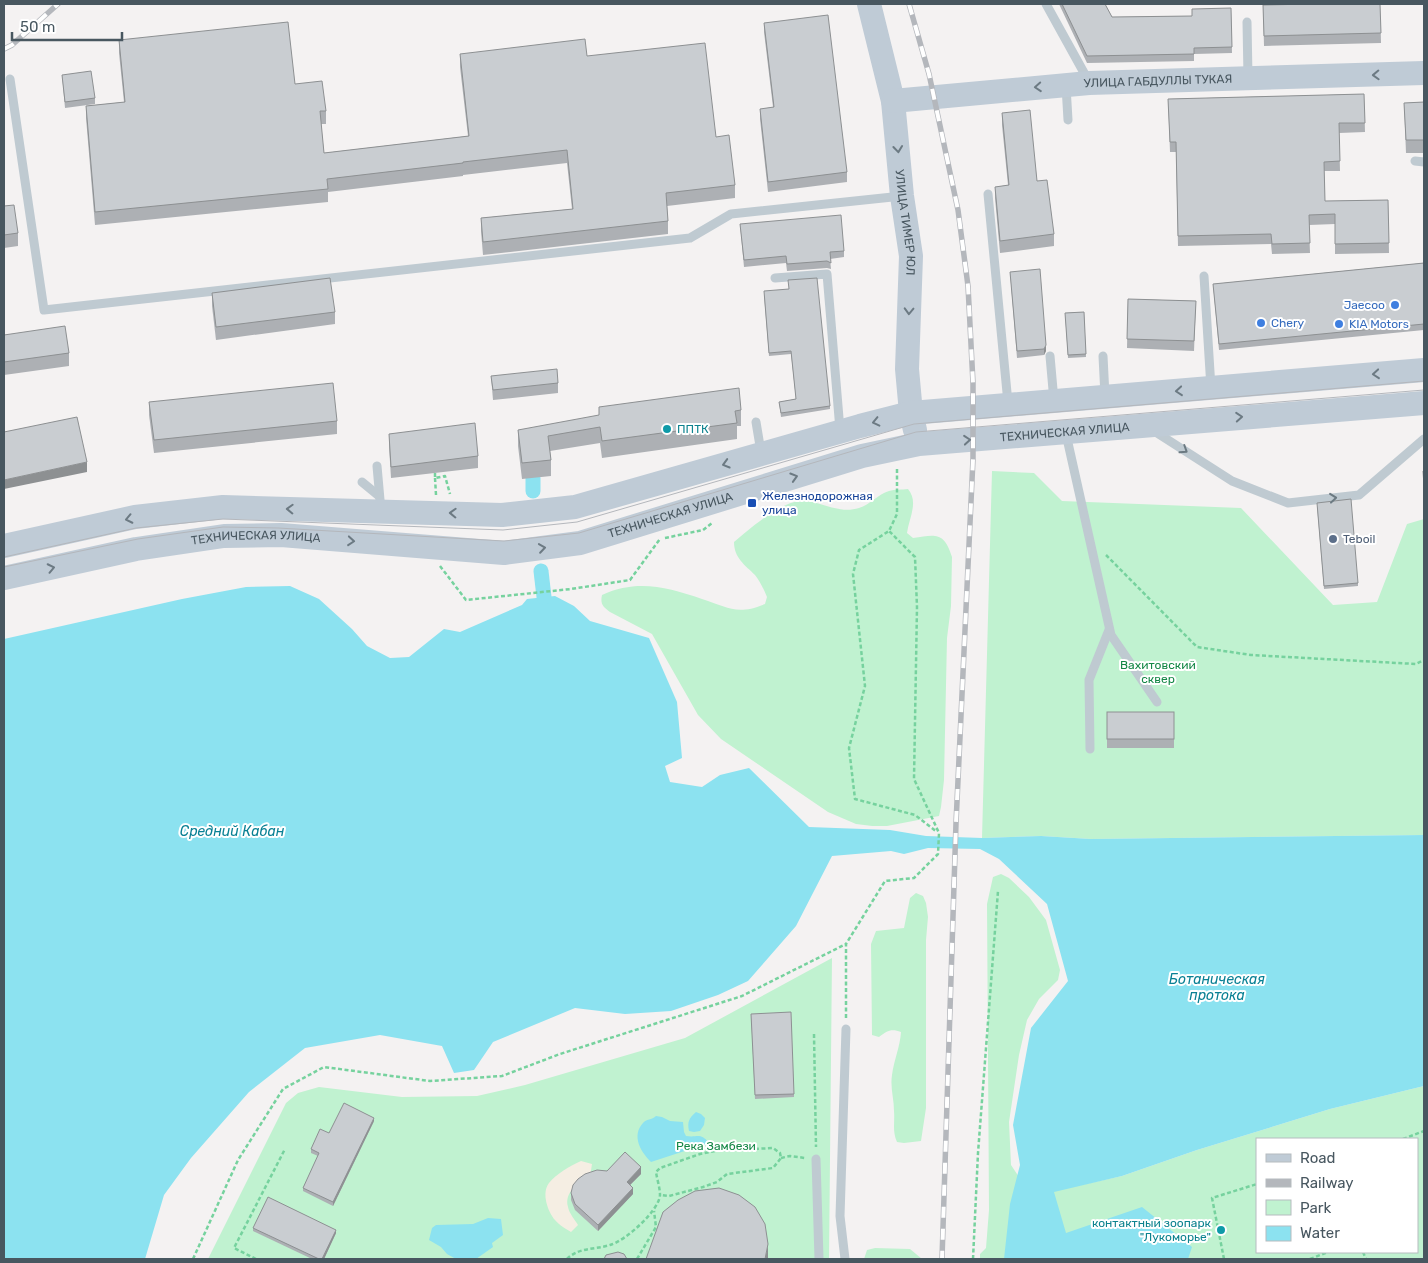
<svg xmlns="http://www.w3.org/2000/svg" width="1428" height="1263" viewBox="0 0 1428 1263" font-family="Rubik,sans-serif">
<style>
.green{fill:#c0f2d0;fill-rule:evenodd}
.sand{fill:#f5eee3}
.water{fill:#8ce2f0}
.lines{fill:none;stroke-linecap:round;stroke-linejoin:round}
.canal{stroke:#8ce2f0;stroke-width:15}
.path{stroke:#76d29e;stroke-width:2.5;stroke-dasharray:4 2.5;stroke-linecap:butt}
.lane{stroke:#bfcad1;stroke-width:9}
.secondary{stroke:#bfcbd6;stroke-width:24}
.tram{stroke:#b4b7bc;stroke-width:1}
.rail-casing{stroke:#b4b7bc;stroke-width:5.5}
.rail{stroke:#fff;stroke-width:4;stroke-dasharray:11;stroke-linecap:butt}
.wall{fill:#adb0b4}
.shaded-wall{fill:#8d9092}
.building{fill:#c9cdd1;stroke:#8d9092}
.oneway{stroke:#6c7a83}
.oneway2{stroke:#6c7a82}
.shop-dot{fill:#3f7fe0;stroke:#fff;stroke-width:2}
.culture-dot{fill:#0f9aa8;stroke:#fff;stroke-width:2}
.transit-dot{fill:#1a4fb4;stroke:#fff;stroke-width:2}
.service-dot{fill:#5c6f8a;stroke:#fff;stroke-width:2}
.labels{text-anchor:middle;stroke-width:4;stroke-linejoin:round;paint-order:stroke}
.street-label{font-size:12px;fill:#485760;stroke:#fff}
.shop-label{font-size:12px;fill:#366cbe;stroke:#fff;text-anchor:start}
.culture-label{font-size:12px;fill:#0d838f;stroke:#fff;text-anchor:start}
.transit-label{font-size:12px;fill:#164399;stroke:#fff;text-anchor:start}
.service-label{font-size:12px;fill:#4e5e75;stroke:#fff;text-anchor:start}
.park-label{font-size:12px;fill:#148746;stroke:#fff}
.water-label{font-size:14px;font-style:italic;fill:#098094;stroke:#fff}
</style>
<rect width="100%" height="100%" fill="#f4f2f2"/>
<g class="green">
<path d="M992,471L1034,473L1062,501L1241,508L1333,605L1377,602L1407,524L1424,519V835L1091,839L1041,836L982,838Z"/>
<path d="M908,489C919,502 909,518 907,533L913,538C935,535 944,531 952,557L951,606L947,638L944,780L941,807L939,816L887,826H872L856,824L828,812L721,739L698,715L652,634L610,612C603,607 600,604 602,595C637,579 667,587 702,599C728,607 736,616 765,604L767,597C764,590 760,581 755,575C745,565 734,558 734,542C751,528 784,498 806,501C824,503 840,514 859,508C870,505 878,494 889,491C895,489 902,490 908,489Z"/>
<path d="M1001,874L1009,878L1029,897L1046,920L1060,970L1058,980L1039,999L1027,1020L1019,1055L1009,1122L1011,1165L1025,1186L1054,1191L1122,1176L1197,1150L1330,1109L1424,1086V1259H980V1254L986,1248L989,1210L987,904L993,877ZM1257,1139H1417V1252H1257Z"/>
<path d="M916,893L923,896L926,903L928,917L926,940V1108L921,1141L904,1143L897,1142C892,1131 895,1122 894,1111C894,1098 890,1088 892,1075C894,1060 900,1047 901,1032C891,1028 887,1031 879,1037L872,1035L871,944L876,931L904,928L910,898Z"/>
<path d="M832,958L829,1259H208L286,1103L298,1093L319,1087L402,1097L477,1096L525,1085L685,1038Z"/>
<path d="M875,1248L910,1249L922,1259H864L867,1250Z"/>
</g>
<path class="sand" d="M581,1161L592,1164L590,1177C579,1184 564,1191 568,1207C569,1213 575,1220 578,1225L571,1232C566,1229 559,1225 555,1220C548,1212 541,1193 549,1183C556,1174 570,1166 581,1161Z"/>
<g class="water">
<path d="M290,586L319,599L352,629L367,646L390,658L409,657L444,629L460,632L522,605L527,599L555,596L574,606L590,621L649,638L677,702L682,758L665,766L670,782L702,787L720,775L749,768L809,827L890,830L926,836L982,838L1041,836L1091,839L1424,835V1086L1330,1109L1197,1150L1122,1176L1054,1192L1066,1233L1142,1207L1192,1247L1188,1259H1004L1010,1204L1020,1165L1013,1125L1031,1028L1068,981L1047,904L999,859L980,849L928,848L904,854L891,851L832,856L796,926L748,981L718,995L671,1011L625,1014L575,1008L493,1042L474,1070L454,1073L442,1046L380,1035L305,1048L249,1092L191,1158L164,1195L145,1259H4V639L182,599L246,587Z"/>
<path d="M696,1112L701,1114L705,1118L704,1125L700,1131L694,1132L689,1131C687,1122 689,1118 696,1112Z"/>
<path d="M656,1116L662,1117L670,1121L683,1122L684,1132L686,1136C698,1138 700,1132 709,1143L651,1162C641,1152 631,1136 643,1123C646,1119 652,1120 656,1116Z"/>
<path d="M488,1218L501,1219L503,1235L492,1243L493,1247L476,1259H456L447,1254L441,1247L429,1240L432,1228L436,1225L473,1224Z"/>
</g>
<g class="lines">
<g class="canal">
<path d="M533,491V478"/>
<path d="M541,571L544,597"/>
</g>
<g class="path">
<path d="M897,469V514L889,531L859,550L853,574L865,686L849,748L855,799L915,815L937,832"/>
<path d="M435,473V478L445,476L450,494"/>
<path d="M435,478L436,495"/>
<path d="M665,538L703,530L712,523"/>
<path d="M1106,555L1197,647L1251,655L1416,664L1424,660"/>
<path d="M440,566L466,600L571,589L630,580L660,539"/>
<path d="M846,1018V944L885,881L914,878L938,854L939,833L914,779L917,607L915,557L889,531"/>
<path d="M814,1034L816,1147"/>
<path d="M1403,1139L1424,1131"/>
<path d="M781,1158L790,1156L805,1158"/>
<path d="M1363,1252L1366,1259"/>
<path d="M193,1259L238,1160L283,1089L324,1067L430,1081L502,1076L560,1054L742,996L846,944"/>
<path d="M256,1259L234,1248L285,1149"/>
<path d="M567,1259C579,1247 594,1250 610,1245C625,1241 659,1211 660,1195C660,1188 657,1179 656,1172L660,1168L700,1154L745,1145L753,1149L773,1148L780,1153L781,1158L773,1168L727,1174L717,1182L703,1187L669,1196L660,1195"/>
<path d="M637,1259L656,1227L654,1211"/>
<path d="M973,1259L978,1153L998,891"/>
<path d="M1224,1259L1212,1198L1257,1184"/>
<path d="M1310,1259L1328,1252"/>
</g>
<g class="lane">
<path d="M1046,4L1088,80"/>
<path d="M1247,22L1248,77"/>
<path d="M10,79L44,310L690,238L731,214L902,196"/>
<path d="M1066,86L1068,120"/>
<path d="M1415,161L1424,162"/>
<path d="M988,194L1008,403"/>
<path d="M1204,276L1211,388"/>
<path d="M775,278L827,274L840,430"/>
<path d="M1050,356L1054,401"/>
<path d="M1103,356L1105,396"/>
<path d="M756,422L761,452"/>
<path d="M1154,431L1232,481L1288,503L1359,495L1424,439"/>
<path d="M1066,434L1111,635L1157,702"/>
<path d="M377,466L381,511"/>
<path d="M362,482L379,496"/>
<path d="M1090,749L1089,680L1109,630"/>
<path d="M816,1159L819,1259"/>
<path d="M845,1259L840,1216L846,1029"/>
</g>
<g class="secondary">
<path id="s1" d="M869,4L893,101L902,196L911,256L907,369L911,413L915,430"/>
<path id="s2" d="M893,101L1089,83L1424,73"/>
<path d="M4,546L135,517L223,507L502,515L575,507L860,426L911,413L1424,370"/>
<path id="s3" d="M4,578L136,549L224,536L281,535L504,553L580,543L862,456L919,444L1424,403"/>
</g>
<g class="tram">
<path d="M4,557L136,528L223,519L503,530L577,522L914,424L1424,381"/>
<path d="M4,567L138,539L223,527L278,528L504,541L579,533L916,432L1424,390"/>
</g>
<defs>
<g id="rail">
<path d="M909,4L929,74L958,210L968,286L973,383V459L956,823L942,1259"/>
<path d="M4,49L12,45L58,4"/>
</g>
</defs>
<use href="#rail" class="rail-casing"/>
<use href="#rail" class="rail"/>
</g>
<g class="wall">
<path d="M141,4H151L148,5H143Z"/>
<path d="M1059,4H1105L1112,17L1192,16L1231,8L1232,53L1194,54V61L1087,63Z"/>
<path d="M1380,4L1381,43L1264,46L1263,5Z"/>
<path d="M764,23L847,172V182L768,192L760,119V109L773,107L764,32Z"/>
<path d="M119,40L295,84L326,111V124H321L324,153L468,136L460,67V54L587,56L716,137L735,185V198L667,206L668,221V234L483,255L481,231V218L572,209L567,163L463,175V176L328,192V202L95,225L86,118V106L124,102L119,53Z"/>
<path d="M62,75L95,98V104L65,108Z"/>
<path d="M1364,94L1365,132L1339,133L1340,171H1324L1325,201L1388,200L1389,253L1335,254V224L1309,225L1310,253L1272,254L1271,244L1178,246L1176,152H1170L1168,99Z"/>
<path d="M1424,102V153H1406L1404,103Z"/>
<path d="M1002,113L1037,181L1054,234V246L1000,253L995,198V187L1008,185L1002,125Z"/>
<path d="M4,206L18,233V246L4,248Z"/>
<path d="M740,224L844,251V257L830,259L831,269L827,268L787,271L786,263L744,267Z"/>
<path d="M1424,263V330L1219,350L1213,284Z"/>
<path d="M1010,272L1046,351L1044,355L1017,358Z"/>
<path d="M212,293L335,312V324L216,340L212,306Z"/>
<path d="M764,295L830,406V409L781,417L779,402L796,399L791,354L769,356Z"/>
<path d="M1128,299L1196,301L1194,351L1127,348Z"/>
<path d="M1084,312L1086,357L1068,358L1065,313Z"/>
<path d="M4,335L69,353V366L4,375Z"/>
<path d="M491,376L558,383V393L493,400Z"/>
<path d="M149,402L337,421V434L154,453L149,415Z"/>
<path d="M741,410V426H737V439L602,458L600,443L550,451L551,460V476L522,479L518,446V430Z"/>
<path d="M389,434L478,456V468L391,478L389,446Z"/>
<path d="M1317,506L1358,583V586L1324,589Z"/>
<rect x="1107" y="712" width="67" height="36"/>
<path d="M751,1014L794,1094V1097L755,1099Z"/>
<path d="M374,1121L333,1206L303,1191V1188L318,1156L311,1153V1149Z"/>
<path d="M607,1171L641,1174L630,1185L633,1194L598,1231L575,1210L571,1200V1193Z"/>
<path d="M253,1228L336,1233L324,1259H312L253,1231Z"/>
</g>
<g class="shaded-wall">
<path d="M1046,345V351L1044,355V349Z"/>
<path d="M87,462V472L4,489V480Z"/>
<path d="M374,1118V1121L333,1206V1202Z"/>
<path d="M641,1167V1174L627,1188V1182Z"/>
<path d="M633,1188V1194L598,1231V1225Z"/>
<path d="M336,1230V1233L324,1259H322Z"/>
<path d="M768,1244V1259H765Z"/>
</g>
<g class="building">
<path d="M1062,4H1105L1112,17L1192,16V9L1231,8L1232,47L1194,48V54L1087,56Z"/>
<path d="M1312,4H1380L1381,33L1264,36L1263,5Z"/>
<path d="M828,15L847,172L768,182L760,109L774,107L764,23Z"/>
<path d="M288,22L295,84L322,81L326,111H320L324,153L469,136L460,54L585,39L587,56L705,43L716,137L729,135L735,185L666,193L668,221L483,242L481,218L573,209L567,150L463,162V163L327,179L328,189L95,212L86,106L125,102L119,40Z"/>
<path d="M91,71L95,98L65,102L62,75Z"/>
<path d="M1364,94L1365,123H1339L1340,161L1324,162L1325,201L1388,200L1389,243L1335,244V214L1309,215L1310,243L1272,244L1271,234L1178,236L1176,142H1170L1168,99Z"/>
<path d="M1424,102V140H1406L1404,103Z"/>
<path d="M1030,110L1037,181L1047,180L1054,234L1000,241L995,187L1009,185L1002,113Z"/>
<path d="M14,205L18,233L4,235V206Z"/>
<path d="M841,215L844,251L830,252L831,263L827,261L787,264L786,256L744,260L740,224Z"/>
<path d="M1424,263V324L1219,344L1213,284Z"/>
<path d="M1040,269L1046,345L1044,349L1017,351L1010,272Z"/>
<path d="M330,278L335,312L216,327L212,293Z"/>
<path d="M817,278L830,406L781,413L779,402L796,399L791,351L769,353L764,291L789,289L788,280Z"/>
<path d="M1128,299L1196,301L1194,341L1127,339Z"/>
<path d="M1084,312L1086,354L1068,355L1065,313Z"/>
<path d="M65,326L69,353L4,362V335Z"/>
<path d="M557,369L558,383L493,390L491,376Z"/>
<path d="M333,383L337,421L154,440L149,402Z"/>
<path d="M739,388L741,410L735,411L737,423L602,441L600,427L548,436L551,460L522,463L518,430L599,415V407Z"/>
<path d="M77,417L87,462L4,480V432Z"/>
<path d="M475,423L478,456L391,467L389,434Z"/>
<path d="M1423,471H1424V486Z"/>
<path d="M1351,499L1358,583L1324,586L1317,503Z"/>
<rect x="1107" y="712" width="67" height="27"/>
<path d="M791,1012L794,1094L755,1095L751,1014Z"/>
<path d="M344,1103L374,1118L333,1202L303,1188L319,1153L311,1149L320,1129L329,1133Z"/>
<path d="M625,1152L641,1167L627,1182L633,1188L598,1225L575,1204L571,1193L573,1185L578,1179L585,1174L597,1170L607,1171Z"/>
<path d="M719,1188L739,1195L755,1207L765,1224L768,1244L765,1259H646L663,1212L678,1200L695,1191Z"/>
<path d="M268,1197L336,1230L322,1259H319L253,1228Z"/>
<path d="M618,1252L624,1254L627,1259H604L606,1255Z"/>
</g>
<defs><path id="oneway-chevron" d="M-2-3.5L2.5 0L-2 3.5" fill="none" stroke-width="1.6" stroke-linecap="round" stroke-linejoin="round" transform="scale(1.25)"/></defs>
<g class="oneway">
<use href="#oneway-chevron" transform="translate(1376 75) rotate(178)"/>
<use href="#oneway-chevron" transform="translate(1038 87) rotate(176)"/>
<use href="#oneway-chevron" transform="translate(898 149) rotate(84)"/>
<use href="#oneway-chevron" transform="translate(909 311) rotate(92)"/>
<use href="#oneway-chevron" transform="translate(1376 374) rotate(175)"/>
<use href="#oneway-chevron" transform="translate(1179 391) rotate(175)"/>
<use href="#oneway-chevron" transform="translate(1239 417) rotate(-4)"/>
<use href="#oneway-chevron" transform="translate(876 422) rotate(167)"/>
<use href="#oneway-chevron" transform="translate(967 440) rotate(-5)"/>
<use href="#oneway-chevron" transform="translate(726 464) rotate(164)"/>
<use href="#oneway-chevron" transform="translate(794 477) rotate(-17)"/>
<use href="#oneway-chevron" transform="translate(290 509) rotate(-178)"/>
<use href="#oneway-chevron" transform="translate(453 513) rotate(-178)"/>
<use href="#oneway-chevron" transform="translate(129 519) rotate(168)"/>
<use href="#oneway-chevron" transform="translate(351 541) rotate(5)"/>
<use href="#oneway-chevron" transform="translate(542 548) rotate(-8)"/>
<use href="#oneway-chevron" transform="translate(51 568) rotate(-12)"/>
</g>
<g class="oneway2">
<use href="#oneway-chevron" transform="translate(1184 450) rotate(33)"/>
<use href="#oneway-chevron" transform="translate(1333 498) rotate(-6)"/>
</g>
<g class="shop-dot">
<circle cx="1395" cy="305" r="5"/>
<circle cx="1261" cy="323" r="5"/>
<circle cx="1339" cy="324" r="5"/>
</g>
<g class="culture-dot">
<circle cx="667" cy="429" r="5"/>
<circle cx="1221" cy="1230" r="5"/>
</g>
<rect class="transit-dot" x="747" y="498" width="10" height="10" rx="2.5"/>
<circle class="service-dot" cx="1333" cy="539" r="5"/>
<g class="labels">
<g class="street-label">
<text dy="4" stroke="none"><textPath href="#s2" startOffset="266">УЛИЦА ГАБДУЛЛЫ ТУКАЯ</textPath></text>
<text dy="4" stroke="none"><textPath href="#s1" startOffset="222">УЛИЦА ТИМЕР ЮЛ</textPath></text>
<text dy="4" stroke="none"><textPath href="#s3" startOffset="1081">ТЕХНИЧЕСКАЯ УЛИЦА</textPath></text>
<text dy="4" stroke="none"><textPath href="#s3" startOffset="676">ТЕХНИЧЕСКАЯ УЛИЦА</textPath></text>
<text dy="4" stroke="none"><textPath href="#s3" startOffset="256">ТЕХНИЧЕСКАЯ УЛИЦА</textPath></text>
</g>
<g class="shop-label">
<text x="1385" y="309" text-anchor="end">Jaecoo</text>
<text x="1271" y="327">Chery</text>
<text x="1349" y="328">KIA Motors</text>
</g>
<g class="culture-label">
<text x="677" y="433">ППТК</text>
<text x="1211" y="1227" text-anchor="end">контактный зоопарк<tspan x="1211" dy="14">"Лукоморье"</tspan></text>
</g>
<g class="transit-label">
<text x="762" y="500">Железнодорожная<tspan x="762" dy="14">улица</tspan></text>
</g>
<g class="service-label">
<text x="1343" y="543">Teboil</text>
</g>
<g class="park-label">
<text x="1158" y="669">Вахитовский<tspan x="1158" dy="14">сквер</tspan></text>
<text x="716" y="1150">Река Замбези</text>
</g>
<g class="water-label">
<text x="232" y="836">Средний Кабан</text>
<text x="1217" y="984">Ботаническая<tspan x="1217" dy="16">протока</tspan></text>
</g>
</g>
<rect width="1428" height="1263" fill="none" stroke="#485760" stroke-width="10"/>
<rect x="1256" y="1138" width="162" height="115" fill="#ffffff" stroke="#b6bcbf"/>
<rect x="1266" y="1154" width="25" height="8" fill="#bfcbd6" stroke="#b6bcbf"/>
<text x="1300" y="1163" font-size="15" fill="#485760">Road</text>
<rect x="1266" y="1179" width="25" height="8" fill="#b4b7bc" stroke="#b6bcbf"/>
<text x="1300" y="1188" font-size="15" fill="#485760">Railway</text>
<rect x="1266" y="1200" width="25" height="15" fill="#c0f2d0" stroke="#b6bcbf"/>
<text x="1300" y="1213" font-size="15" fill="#485760">Park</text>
<rect x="1266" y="1226" width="25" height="15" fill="#8ce2f0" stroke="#b6bcbf"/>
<text x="1300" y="1238" font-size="15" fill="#485760">Water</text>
<path d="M12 32v8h110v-8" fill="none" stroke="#485760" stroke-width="2.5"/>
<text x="20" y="32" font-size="15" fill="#485760" stroke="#ffffff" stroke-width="4" paint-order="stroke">50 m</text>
</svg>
